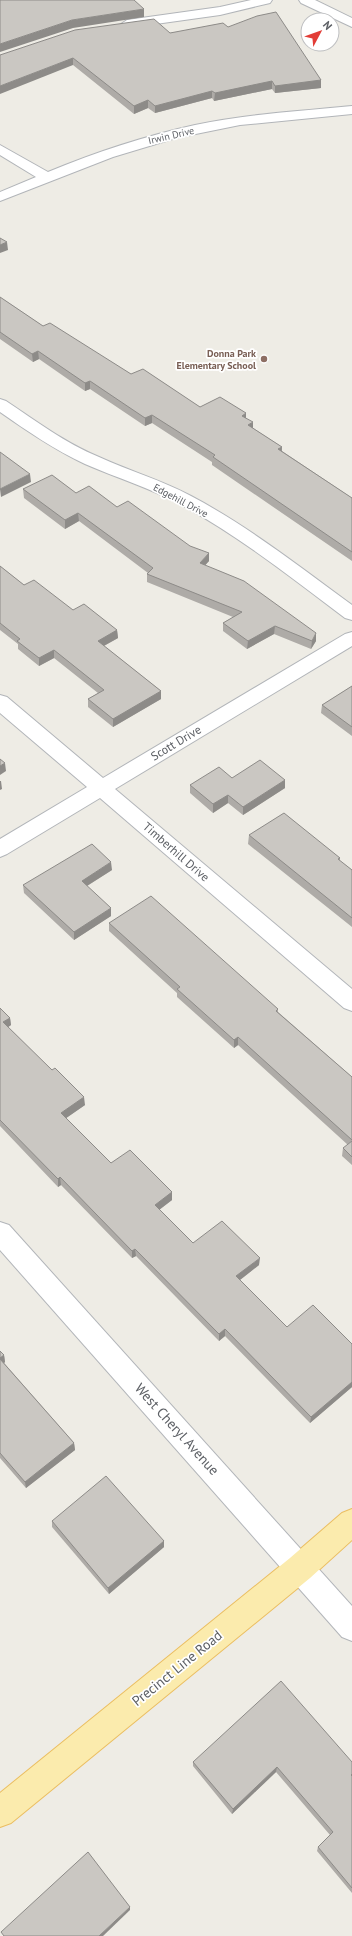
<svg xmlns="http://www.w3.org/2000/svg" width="352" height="1936" viewBox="0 0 352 1936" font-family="'PT Sans',sans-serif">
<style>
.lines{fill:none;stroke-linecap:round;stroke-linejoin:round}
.minor-casing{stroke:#b2b5b9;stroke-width:2}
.major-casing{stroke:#ebbe61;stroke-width:2}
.minor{fill:#fff;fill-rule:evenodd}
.major{fill:#fbebad;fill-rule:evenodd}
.wall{fill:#aeaba7}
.shaded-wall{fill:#8d8b88}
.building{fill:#cac7c2;stroke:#8d8b88}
.education-dot{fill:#8d6e63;stroke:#fff;stroke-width:1.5}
.labels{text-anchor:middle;stroke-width:3.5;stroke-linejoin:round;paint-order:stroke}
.far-street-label{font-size:10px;fill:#5d6065;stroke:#fff}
.far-education-label{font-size:10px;font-weight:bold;fill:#785e54;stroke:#fff;text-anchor:end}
.street-label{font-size:12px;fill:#5d6065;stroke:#fff}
.near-street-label{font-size:14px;fill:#5d6065;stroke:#fff}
</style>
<rect width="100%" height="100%" fill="#eeece5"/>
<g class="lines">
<defs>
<g id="minor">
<path d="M251,0H272L270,3L220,15L127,28L121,24L127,20L220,7Z"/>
<path d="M299,0H315L352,18V27L301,3Z"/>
<path d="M352,106V114L240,125L176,138L113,157L0,201V192L36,177L0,155V145L48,172C96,152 145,136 195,125C247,114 300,111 352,106Z"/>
<path d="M0,399L6,401C36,421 65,443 99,457C129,471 162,480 191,496C248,526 300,567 352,605V620L345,618C292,578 239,536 180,504C150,488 117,478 85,464C55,450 27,431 0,412Z"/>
<path d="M352,632V646L115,789L352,989V1011L344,1008L100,798L7,854L0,857V839L87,787L0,713V695L7,697L103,778L345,634Z"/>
<path d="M0,1222L9,1225L352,1606V1641L342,1637L0,1250Z"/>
</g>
<path id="major" d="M352,1509V1540L310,1578L11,1823L0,1827V1793L290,1558L342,1513Z"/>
</defs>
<use href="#minor" class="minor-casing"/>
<use href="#major" class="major-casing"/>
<use href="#minor" class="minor"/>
<use href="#major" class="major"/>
</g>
<g class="wall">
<path d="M228,27L321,80V88L275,93L272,89L214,101L212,98L155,113L148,108L134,114L73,65L0,55L170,33Z"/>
<path d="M0,297L43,326L131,374L200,407L246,413V418L253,428L282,447V451L352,498V561L212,465V462L152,423L145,426L90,389L85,391L39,359L33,362L0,339Z"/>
<path d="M23,489L76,493L117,507L209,561L205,565L316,641L311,649L274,634L247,649L223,631V623L233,617L147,582V574L148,573L79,521L65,529L24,498Z"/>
<path d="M0,566L24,585L73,610L117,630L118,638L104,646L161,691V699L113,727L88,707V699L98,693L54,658L39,666L18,649V644L0,630Z"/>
<path d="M352,686V736L321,713L322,705Z"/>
<path d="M232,778L285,780V788L243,815L228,803L213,813L190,793V785Z"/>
<path d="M249,835L340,858V861L352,870V927L248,844Z"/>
<path d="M112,870L87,886L111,916L74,940L24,893L23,885Z"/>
<path d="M109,923L278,1009V1012L352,1077V1165L342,1156L343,1148L348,1145L238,1045L234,1048L177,997V993L109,931Z"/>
<path d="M0,1008L10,1018L11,1025L8,1027L85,1105L66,1118L111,1163L172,1192V1200L159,1210L193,1243L259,1265L240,1280L287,1327L352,1344V1387L310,1423L225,1336L219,1341L136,1256L132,1258L61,1185L58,1187L0,1126Z"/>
<path d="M0,1351L4,1355L5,1362L4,1363L74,1443L75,1450L26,1488L0,1458Z"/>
<path d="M52,1521L164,1541V1547L109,1594L52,1527Z"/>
<path d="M193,1762H352V1893L317,1851L318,1847L330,1835L276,1772L232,1814L193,1766Z"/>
</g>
<g class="shaded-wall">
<path d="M144,9V17L73,28L0,52V44L72,20Z"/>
<path d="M73,58V65L0,94V86Z"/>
<path d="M321,80V88L275,93V86Z"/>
<path d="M272,81V89L214,101L215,93Z"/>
<path d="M212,91V98L155,113V106Z"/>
<path d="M148,100V108L134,114V106Z"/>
<path d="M7,242L8,250L0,253V245Z"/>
<path d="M38,351L39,359L33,362L32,354Z"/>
<path d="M90,381V389L85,391V383Z"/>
<path d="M246,413V422L242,416Z"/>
<path d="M152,415V423L145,426V418Z"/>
<path d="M253,422V431L248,425Z"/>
<path d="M282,447L281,456L278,449Z"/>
<path d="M30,474L31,482L1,497L0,489Z"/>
<path d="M78,513L79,521L65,529V520Z"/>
<path d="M209,553V561L200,571V563Z"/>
<path d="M275,626L274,634L247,649L248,641Z"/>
<path d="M117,630L118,638L98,649V641Z"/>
<path d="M316,633V641L311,649L312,641Z"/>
<path d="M54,650V658L39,666V658Z"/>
<path d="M161,691V699L113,727V719Z"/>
<path d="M5,763L6,771L0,775V766Z"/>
<path d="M285,780V788L243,815V807Z"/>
<path d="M0,781H1L2,789L0,790Z"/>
<path d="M228,795V803L213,813V804Z"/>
<path d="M111,862L112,870L82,889V881Z"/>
<path d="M111,908V916L74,940V932Z"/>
<path d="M10,1018L11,1025L4,1030L3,1022Z"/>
<path d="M238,1037V1045L234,1048V1040Z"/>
<path d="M84,1097L85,1105L62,1121L61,1113Z"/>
<path d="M60,1177L61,1185L58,1187V1179Z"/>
<path d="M172,1192V1200L155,1213V1205Z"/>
<path d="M135,1249L136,1256L132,1258V1251Z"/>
<path d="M260,1258L259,1265L236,1283V1276Z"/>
<path d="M225,1329V1336L219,1341V1334Z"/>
<path d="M4,1355L5,1362L1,1366L0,1358Z"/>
<path d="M352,1382V1387L310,1423L311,1417Z"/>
<path d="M74,1443L75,1450L26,1488L25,1482Z"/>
<path d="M164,1541V1547L109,1594L108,1588Z"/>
<path d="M277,1767L276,1772L232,1814L233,1809Z"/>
<path d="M130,1907V1910L103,1936H99Z"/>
</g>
<g class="building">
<path d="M0,0H134L144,9L72,20L0,44Z"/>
<path d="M276,12L321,80L275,86L272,81L215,93L212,91L155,106L148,100L134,106L73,58L0,86V55L75,30L154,19L170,33L223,23L228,27L257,16Z"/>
<path d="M0,238L7,242L0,245Z"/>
<path d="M0,297L43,326L50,323L131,374L143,369L200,407L220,397L246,413L242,416L253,422L248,425L282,447L278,449L352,498V552L213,457L215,455L152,415L145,418L90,381L85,383L38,351L32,354L0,332Z"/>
<path d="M0,452L30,474L0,489Z"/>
<path d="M52,475L76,493L89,486L117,507L128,501L190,546L209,553L200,563L244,581L316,633L312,641L275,626L248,641L223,623L242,612L147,574L153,568L78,513L65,520L23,489Z"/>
<path d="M0,566L24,585L34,580L73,610L84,604L117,630L98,641L161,691L113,719L88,699L104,690L54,650L39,658L17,641L20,639L0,623Z"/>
<path d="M352,686V727L322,705Z"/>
<path d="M0,759L5,763L0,766Z"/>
<path d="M260,760L285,780L243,807L228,795L213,804L190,785L219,767L232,778Z"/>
<path d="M284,813L340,858L338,859L352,870V918L249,835Z"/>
<path d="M92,844L111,862L82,881L111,908L74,932L23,885Z"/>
<path d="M151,896L278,1009L276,1011L352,1077V1140L238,1037L234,1040L177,989L180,987L109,923Z"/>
<path d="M0,1008L10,1018L3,1022L52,1070L55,1068L84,1097L61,1113L111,1163L130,1150L172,1192L155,1205L193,1243L222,1221L260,1258L236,1276L287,1327L313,1305L352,1344V1382L311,1417L225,1329L219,1334L135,1249L132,1251L60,1177L58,1179L0,1120Z"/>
<path d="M352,1141V1157L343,1148Z"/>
<path d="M0,1351L4,1355L0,1358Z"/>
<path d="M0,1359L74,1443L25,1482L0,1453Z"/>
<path d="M106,1476L164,1541L108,1588L52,1521Z"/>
<path d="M281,1681L352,1762V1774L351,1775L352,1776V1888L318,1847L333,1832L277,1767L233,1809L193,1762Z"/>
<path d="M88,1852L130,1907L99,1936H4L1,1932Z"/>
</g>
<circle class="education-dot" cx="264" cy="359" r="4"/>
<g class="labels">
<g class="far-street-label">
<text transform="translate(171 135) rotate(-13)" y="4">Irwin Drive</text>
<text transform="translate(181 500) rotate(28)" y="4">Edgehill Drive</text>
</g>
<g class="far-education-label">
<text x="256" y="357">Donna Park<tspan x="256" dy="12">Elementary School</tspan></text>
</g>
<g class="street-label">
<text transform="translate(176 743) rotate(-31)" y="4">Scott Drive</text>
<text transform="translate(176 852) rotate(41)" y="4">Timberhill Drive</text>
</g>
<g class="near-street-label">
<text transform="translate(177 1429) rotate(48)" y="5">West Cheryl Avenue</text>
<text transform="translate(177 1668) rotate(-39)" y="5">Precinct Line Road</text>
</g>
</g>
<g transform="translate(320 32) rotate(49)"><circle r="19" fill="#ffffff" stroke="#bebfc1"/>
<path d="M0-3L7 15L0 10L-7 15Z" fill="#e23d37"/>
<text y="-6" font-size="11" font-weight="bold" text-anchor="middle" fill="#5d6065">N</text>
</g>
</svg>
